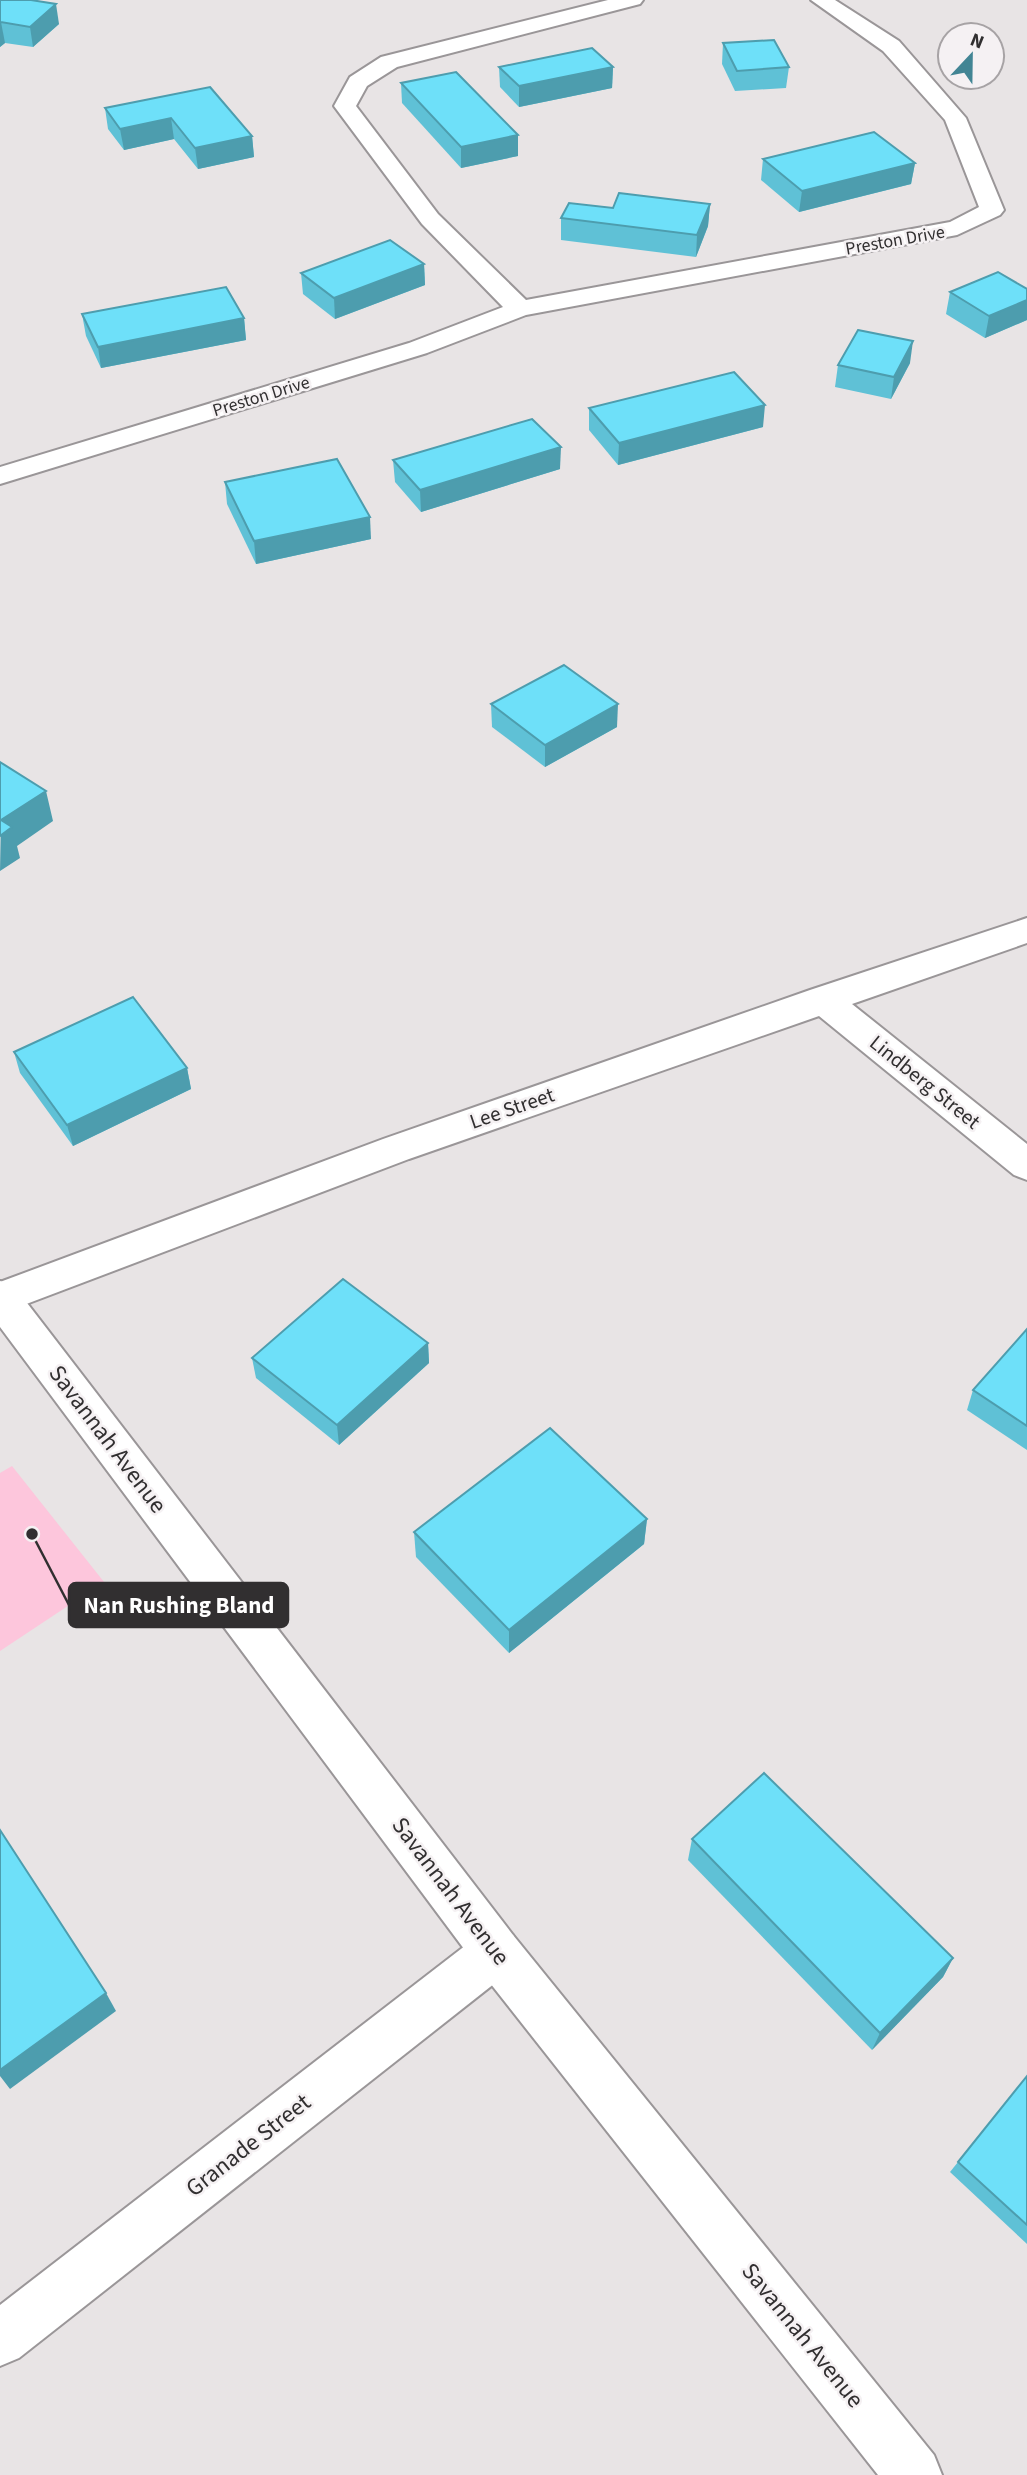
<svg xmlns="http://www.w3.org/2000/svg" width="1027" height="2475" viewBox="0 0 1027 2475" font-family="'Source Sans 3',sans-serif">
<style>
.green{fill:#fdc6dc}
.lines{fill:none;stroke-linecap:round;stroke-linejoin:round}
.street-casing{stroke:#9a9698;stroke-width:4}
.secondary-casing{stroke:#9a9698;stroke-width:4}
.street{fill:#fff;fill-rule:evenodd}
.secondary{fill:#fff;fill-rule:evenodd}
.wall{fill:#5fc1d6}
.shaded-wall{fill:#4d9dae}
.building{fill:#6ee0f9;stroke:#4d9dae;stroke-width:2}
.labels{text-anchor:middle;stroke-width:5;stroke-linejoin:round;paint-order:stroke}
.far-street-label{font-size:18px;fill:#312f30;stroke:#f5f1f3}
.street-label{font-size:21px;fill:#312f30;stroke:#f5f1f3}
.near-street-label{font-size:24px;fill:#312f30;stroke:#f5f1f3}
.leader{fill:none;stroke:#312f30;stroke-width:2.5}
.callout-dot{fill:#312f30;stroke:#f5f1f3;stroke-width:2.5}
.callout{fill:#312f30;stroke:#312f30;stroke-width:2.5}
.callout-label{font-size:23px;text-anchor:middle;font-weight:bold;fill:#fff}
</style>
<rect width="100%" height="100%" fill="#e8e4e5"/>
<path class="green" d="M12,1466L104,1582L0,1651V1473Z"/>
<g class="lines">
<defs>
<g id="street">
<path d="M608,0H643L640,4L397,67L367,86L356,106L438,214L526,300L950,222L979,207L945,120L883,51L811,0H835L899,41L966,118L1004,210L1000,215L957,235L526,315L427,353L0,484V467L409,343L503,307L422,224L334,106L350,77L381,57Z"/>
<path d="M1027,918V943L852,1004L1027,1144V1180L1014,1175L819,1016L409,1159L0,1314V1282L383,1139L810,990Z"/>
<path d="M496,1928L513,1935L520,1952L513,1969L19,2358L0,2366V2305L479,1935Z"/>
</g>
<path id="secondary" d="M0,1281L14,1286L513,1935L934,2455L942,2475H878L479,1969L0,1327Z"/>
</defs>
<use href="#street" class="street-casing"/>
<use href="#secondary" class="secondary-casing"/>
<use href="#street" class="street"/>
<use href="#secondary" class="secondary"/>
</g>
<g class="wall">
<path d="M0,0L59,24L33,47L5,43L0,47Z"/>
<path d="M723,43L789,67L786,88L735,91L722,64Z"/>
<path d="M499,67H613L612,88L519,107L500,87Z"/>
<path d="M401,83L518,156L461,168L402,103Z"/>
<path d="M210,87L252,136L254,157L198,169L174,139L124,150L108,129L105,108Z"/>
<path d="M763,159L915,163L911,184L799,212L761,180Z"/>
<path d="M710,204L708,226L696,257L561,240V218L613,208Z"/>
<path d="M424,264L425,285L335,319L303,294L301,273Z"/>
<path d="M1027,289V320L985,338L946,314L950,292Z"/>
<path d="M82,314L244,318L246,340L101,368L86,336Z"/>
<path d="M910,363L891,399L835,387L838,365Z"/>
<path d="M589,408L763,427L618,465L589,430Z"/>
<path d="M393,460L560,469L421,512L395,482Z"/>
<path d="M225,482L371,539L256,564L227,504Z"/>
<path d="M491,704L617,727L545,767L492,727Z"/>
<path d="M14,1052L187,1068L191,1089L73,1146L20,1073Z"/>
<path d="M1027,1329V1450L967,1410L973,1390Z"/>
<path d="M428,1343L429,1363L339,1445L256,1378L252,1358Z"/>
<path d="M647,1519L644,1544L509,1653L416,1557L414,1532Z"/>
<path d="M692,1839L953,1958L943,1977L872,2050L688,1860Z"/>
<path d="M1027,2076V2244L950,2172Z"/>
</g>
<g class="shaded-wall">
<path d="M56,4L59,24L33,47L30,27Z"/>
<path d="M1,22L5,43L0,47V23Z"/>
<path d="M613,67L612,88L519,107V86Z"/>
<path d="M171,118L174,139L124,150L120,129Z"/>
<path d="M518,135V156L461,168V147Z"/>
<path d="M252,136L254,157L198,169L195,148Z"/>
<path d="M915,163L911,184L799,212L802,191Z"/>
<path d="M710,204L708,226L696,257L697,235Z"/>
<path d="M424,264L425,285L335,319L334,298Z"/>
<path d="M1027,300V320L985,338L989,316Z"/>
<path d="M244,318L246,340L101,368L98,347Z"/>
<path d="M913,341L910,363L891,399L894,377Z"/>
<path d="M765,405L763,427L618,465L619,443Z"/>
<path d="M561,447L560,469L421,512L420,490Z"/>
<path d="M370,517L371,539L256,564L254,541Z"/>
<path d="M618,704L617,727L545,767V745Z"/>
<path d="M46,791L53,821L17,846L20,858L0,871L1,820Z"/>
<path d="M187,1068L191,1089L73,1146L67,1125Z"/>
<path d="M428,1343L429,1363L339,1445L337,1425Z"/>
<path d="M647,1519L644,1544L509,1653V1630Z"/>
<path d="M953,1958L943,1977L872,2050L880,2033Z"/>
<path d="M106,1993L116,2011L10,2089L0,2076V2070Z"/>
</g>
<g class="building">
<path d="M0,0H31L56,4L30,27L1,22L0,23Z"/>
<path d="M774,40L789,67L737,71L723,43Z"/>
<path d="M592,48L613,67L519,86L499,67Z"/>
<path d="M456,72L518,135L461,147L401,83Z"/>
<path d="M210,87L252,136L195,148L171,118L120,129L105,108Z"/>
<path d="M874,132L915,163L802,191L763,159Z"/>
<path d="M619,193L710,204L697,235L561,218L569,203L613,208Z"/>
<path d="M390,240L424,264L334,298L301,273Z"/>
<path d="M998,272L1027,289V300L989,316L950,292Z"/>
<path d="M226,287L244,318L98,347L82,314Z"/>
<path d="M858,330L913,341L894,377L838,365Z"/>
<path d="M734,372L765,405L619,443L589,408Z"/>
<path d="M532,419L561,447L420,490L393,460Z"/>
<path d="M337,459L370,517L254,541L225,482Z"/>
<path d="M564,665L618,704L545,745L491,704Z"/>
<path d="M0,762L46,791L1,820L12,827L0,836Z"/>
<path d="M133,997L187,1068L67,1125L14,1052Z"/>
<path d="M343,1279L428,1343L337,1425L252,1358Z"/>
<path d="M1027,1329V1426L973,1390Z"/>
<path d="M550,1428L647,1519L509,1630L414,1532Z"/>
<path d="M764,1773L953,1958L880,2033L692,1839Z"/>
<path d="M0,1830L106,1993L0,2070Z"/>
<path d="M1027,2076V2225L958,2162Z"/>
</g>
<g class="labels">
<g class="far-street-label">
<text transform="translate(895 240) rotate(-10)" y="6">Preston Drive</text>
<text transform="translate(261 396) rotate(-17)" y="6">Preston Drive</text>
</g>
<g class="street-label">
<text transform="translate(925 1082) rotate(39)" y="7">Lindberg Street</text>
<text transform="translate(512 1108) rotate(-19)" y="7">Lee Street</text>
</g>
<g class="near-street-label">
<text transform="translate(108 1439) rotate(53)" y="8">Savannah Avenue</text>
<text transform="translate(451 1891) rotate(53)" y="8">Savannah Avenue</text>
<text transform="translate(248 2145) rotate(-38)" y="8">Granade Street</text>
<text transform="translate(803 2335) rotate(51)" y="8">Savannah Avenue</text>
</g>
</g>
<path class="leader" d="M32 1534L69 1605"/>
<circle class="callout-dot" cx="32" cy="1534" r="7"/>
<rect class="callout" x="69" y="1583" width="219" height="44" rx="7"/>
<g class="callout-label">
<text x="179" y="1613">Nan Rushing Bland</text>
</g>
<g transform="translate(971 56) rotate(22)"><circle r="33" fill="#f5f1f3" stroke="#a7a3a5" stroke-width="2"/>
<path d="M0-5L12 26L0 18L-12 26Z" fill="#428594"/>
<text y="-10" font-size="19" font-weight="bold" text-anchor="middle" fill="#312f30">N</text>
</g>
</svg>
